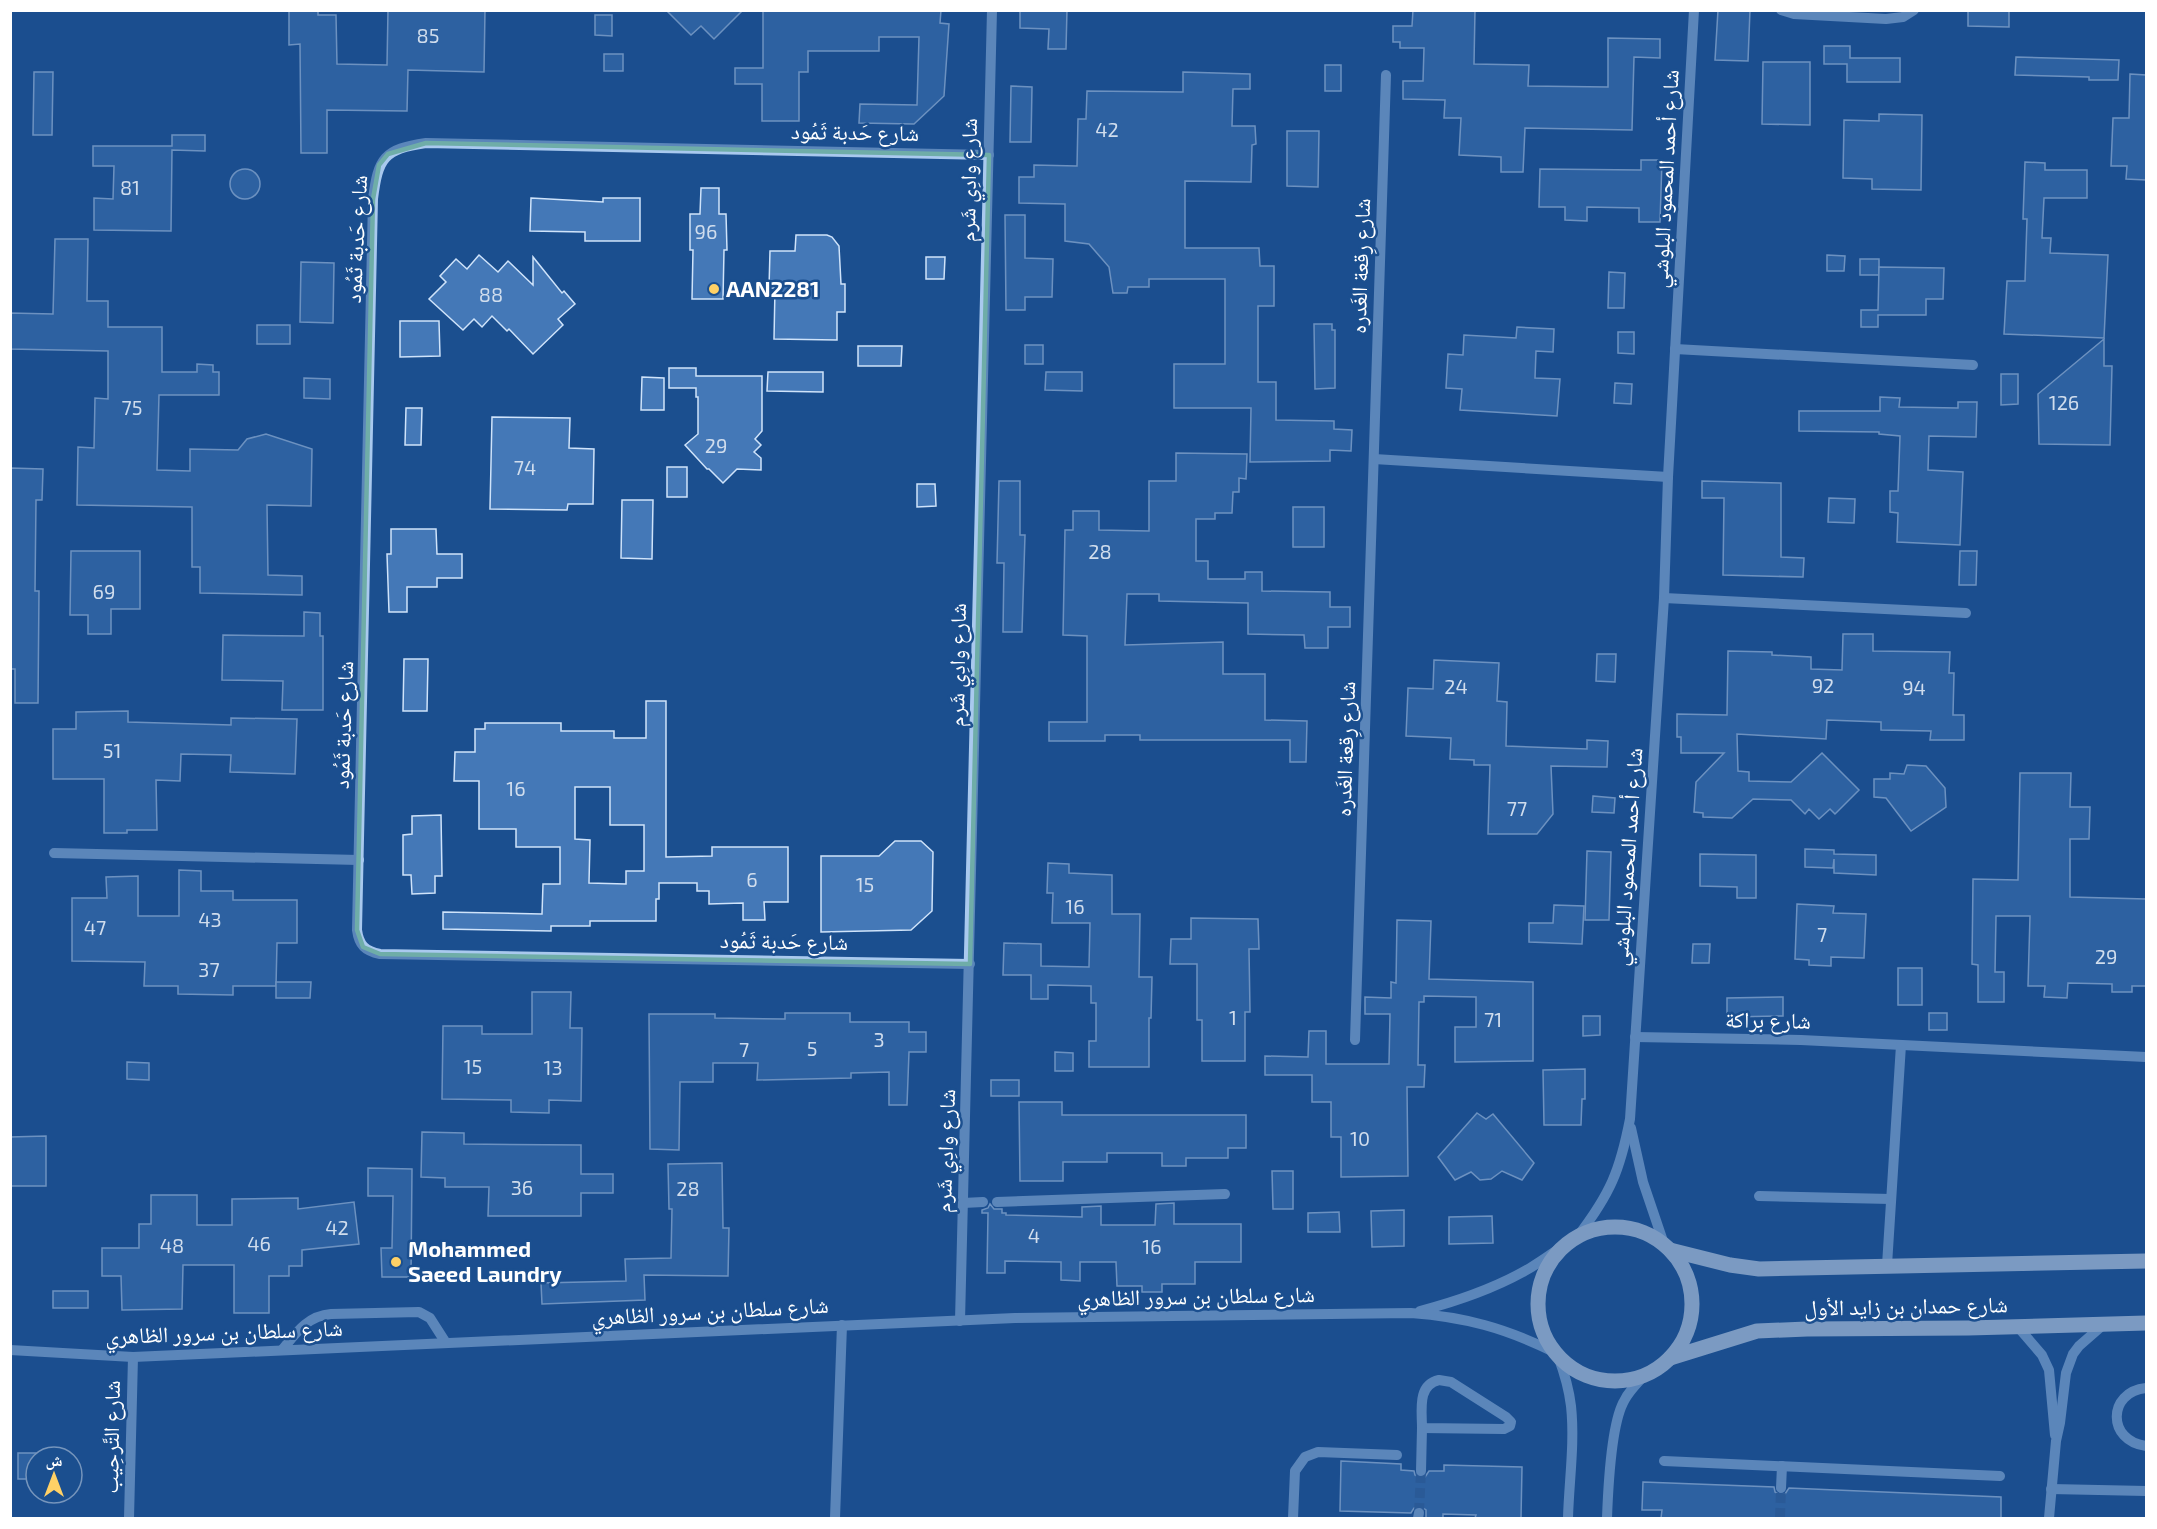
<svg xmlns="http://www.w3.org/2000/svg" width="2157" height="1529" viewBox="0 0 2157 1529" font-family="'Exo 2','Noto Naskh Arabic',sans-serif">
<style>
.building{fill:#4478b7;stroke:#cfe3fa;stroke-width:1.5;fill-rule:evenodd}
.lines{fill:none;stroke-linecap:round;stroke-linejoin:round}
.minor-tunnel{stroke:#3d69a0;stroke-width:10;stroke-dasharray:10 5;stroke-linecap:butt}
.minor{stroke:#a9c9ee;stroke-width:10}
.major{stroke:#f0f6ff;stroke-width:15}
.marked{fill:none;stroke:#6fada8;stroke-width:4.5;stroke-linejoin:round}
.poi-dot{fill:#ffd166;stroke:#1b4f8f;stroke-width:2}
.labels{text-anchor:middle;stroke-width:5;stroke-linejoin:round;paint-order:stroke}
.number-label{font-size:20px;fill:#d0dded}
.street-label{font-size:22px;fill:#fff;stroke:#1b4f8f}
.poi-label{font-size:22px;font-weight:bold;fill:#fff;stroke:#1b4f8f;text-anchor:start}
</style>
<rect width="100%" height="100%" fill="#1b4f8f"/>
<g class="building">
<path d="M289,10H318V15H336L337,64L387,65L388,10H485L484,72L408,70L407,111L327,110V153H301L300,44L289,45Z"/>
<path d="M666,10H743L714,39L701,26L691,35Z"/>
<path d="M763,10H941L940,23L949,24L944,96L914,124L859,123L860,104L917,105L919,37H879V51H808V72H799V121H762V84H735V68H763Z"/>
<path d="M1020,10H1067L1066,49H1048L1049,29L1020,28Z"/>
<path d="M1413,10H1475L1474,64L1529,65L1528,86L1608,87V38L1660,39V58L1634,57L1632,130L1525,128L1523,172H1501V157L1459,155L1461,118H1444L1445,100L1403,99V81H1423L1424,48H1400V42H1393V26H1412Z"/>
<path d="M1718,10H1750L1748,61L1715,60Z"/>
<path d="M1968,10H2009V27L1968,26Z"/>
<path d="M595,15H612V36L595,35Z"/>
<path d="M1824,46H1850V58H1900V82H1847V64H1824Z"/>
<rect x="604" y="54" width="19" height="17"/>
<path d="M2016,57L2119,60L2118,80H2089V77L2015,75Z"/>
<path d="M1763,62H1810V125L1762,124Z"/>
<rect x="1325" y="65" width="16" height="26"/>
<path d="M34,72H53L52,135H33Z"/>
<path d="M1183,72L1250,74V89H1233L1232,126H1255L1256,144L1252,145L1251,182L1185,181V248H1259L1260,266H1274V306H1258V382H1276V420L1334,421V429L1352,430L1351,451L1330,450V461L1250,462L1251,408H1174V364H1225V279H1149V287H1128L1127,293H1113L1109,267L1089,244L1065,241V204L1019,203V177H1034V165L1077,166L1078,119H1086L1087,91L1183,92Z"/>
<path d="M2130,74L2146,75V180L2126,179L2127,166H2111L2113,118H2129Z"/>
<path d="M1011,86L1032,87L1031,142H1010Z"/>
<path d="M1879,114L1922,115L1921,190L1872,189V179L1843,178L1844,120L1879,121Z"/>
<path d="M1287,131H1319L1318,187L1287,186Z"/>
<path d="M172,135H205V151L172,150L171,231L94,230V198L113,199L114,166H93V146H172Z"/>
<path d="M1641,160H1662L1660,222H1639V208L1587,207V221L1565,220V207H1539L1540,169L1641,170Z"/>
<path d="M2025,162L2045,163V170H2087V198H2044L2042,238H2051L2050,253L2108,255L2104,338L2004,334L2007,281H2025L2027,219H2023Z"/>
<circle cx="245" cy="184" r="15"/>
<path d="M701,188H719V214H726L727,250H724L723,299H692L693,250H690V214H700Z"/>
<path d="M531,198L603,202V198H640V241H585V232L530,231Z"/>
<path d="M1005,215H1025V258L1053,259L1052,297H1025V310H1006Z"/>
<path d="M796,235H827L832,237L839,246L841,284H845V312H837V340L774,339L775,288H769L770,251H795Z"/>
<path d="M55,239H88L87,301H108V327H162V372H197V364L213,365V372H219V395H159L157,470L190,471V449L238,450L247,439L266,434L312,449L311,506L267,505L268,575L302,576V595L200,593V567H192V507L77,505L78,447L94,448L95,398L108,399V351L10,349V313L53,314Z"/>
<path d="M479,255L498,272L508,261L533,285V257L562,293L564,291L575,304L558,319L563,325L533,354L509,329L507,331L492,316L482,327L474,319L463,330L429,299L446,282L440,276L456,259L467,269Z"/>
<path d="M1827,255L1845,256L1844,271H1827Z"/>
<path d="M926,257H945L944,279H926Z"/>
<rect x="1860" y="259" width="19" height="16"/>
<path d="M301,262L334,263L333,323L300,322Z"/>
<path d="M1879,267L1944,268L1943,299H1926V315H1878V327H1861V310H1878Z"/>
<path d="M1609,272L1625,273L1624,308H1608Z"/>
<path d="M400,321H439L440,356L400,357Z"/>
<path d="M1314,324H1332V330H1335V388L1315,389Z"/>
<rect x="257" y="325" width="33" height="19"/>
<path d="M1517,327L1554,329L1553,352L1536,351L1535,378L1560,379L1557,416L1460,410L1462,389L1446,388L1448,354L1463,355L1464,335L1516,338Z"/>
<path d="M1618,332H1634V354L1618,353Z"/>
<path d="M2104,339V366H2112L2110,445L2039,444L2038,394Z"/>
<rect x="1025" y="345" width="18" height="19"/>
<path d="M858,346H902L901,366H858Z"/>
<path d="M669,368H696V376H762V431L755,439L761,445L754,452L761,458V470L737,469L723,483L709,469H707L685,445L698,434V397H696V388H669Z"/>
<path d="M768,372H823V392L767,391Z"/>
<path d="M1046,372H1082V391L1045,390Z"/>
<path d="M2001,374H2018V404L2001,405Z"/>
<path d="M642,377L664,378V410H641Z"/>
<path d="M304,378L330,379V399L304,398Z"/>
<path d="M1615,383L1632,384L1631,404L1614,403Z"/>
<path d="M1880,397L1900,398L1899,407L1958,408V402H1977L1976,437L1929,436L1928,470L1963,472L1960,545L1897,542L1898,513L1890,512V491H1898L1900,436L1879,434V432L1799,431V411H1880Z"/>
<path d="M406,408H422L421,445H405Z"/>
<path d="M492,417L570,418L569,448L594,449L593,504H568L567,510L490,509Z"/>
<path d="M1176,453L1247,454L1246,479L1239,478V492H1233L1232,513H1215V519H1196V561H1208V579H1245V572H1262V591L1330,592V607H1350V627H1328V648H1305L1304,635L1248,634V603L1159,601V594H1127L1125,645L1223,642V674H1265V720L1307,721L1306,762H1290V740H1140V735H1105V741H1049V722H1087V636L1063,635L1065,530H1073V511H1099V530L1149,531V481H1176Z"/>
<rect x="667" y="467" width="20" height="30"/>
<path d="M10,468L43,469L42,500H36L35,591H39L38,703H15V669H10Z"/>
<path d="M999,481H1020V535H1025L1022,632H1003L1004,563H997Z"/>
<path d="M1702,481L1781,483V557L1804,558L1803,577L1723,575L1724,498H1702Z"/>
<path d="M917,484H935L936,506L917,507Z"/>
<path d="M1829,498L1855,499L1854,523L1828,522Z"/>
<path d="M622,500H653L652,559L621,558Z"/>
<rect x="1293" y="507" width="31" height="40"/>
<path d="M391,529H436L437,554H462V578H437V587H407V612H389L387,554H391Z"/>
<path d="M71,551H140V609H111V634H88V615H70Z"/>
<path d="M1960,551H1977L1976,585H1959Z"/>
<path d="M304,612L320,613V636H323V710H282L283,681L222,680L223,635L304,636Z"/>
<path d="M1843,634H1873V651L1950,652L1949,673H1954L1953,715H1964V740H1930L1931,731L1881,730V722L1827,720L1826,739L1737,734L1738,771L1749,772V781L1791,782L1822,753L1859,790L1835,814L1830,809L1819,819L1809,809L1805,814L1791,800L1753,799L1732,818L1703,817V813L1694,812L1696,782L1724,753H1681V737H1677V714L1727,715L1728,651L1772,652V655L1811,657V669L1842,670Z"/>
<path d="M1597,654H1616L1615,682L1596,681Z"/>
<path d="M404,659H428L427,711H403Z"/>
<path d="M1434,660L1499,663L1497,701L1507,702L1506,746L1587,749V740L1608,741L1607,767L1551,766L1553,814L1537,834H1488L1490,765H1474V760L1450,759L1451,738L1406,736L1408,688L1433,689Z"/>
<path d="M646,701H666V857L712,856V847H788V902H764L765,920H743V903L709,904V891H697V883H659V899H656V921H590V926H551V931L443,929V912L542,914L543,884H560V847H516V829H479V781H454L455,752H475V729H485V723H561V731H614V738H646ZM575,787H610V825H644V871H626V884L589,883L590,840L575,839Z"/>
<path d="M128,711V722L231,725V718L297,719L295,774L230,772L231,755L181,754L180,781L156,780L157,830H127V833H104V779H53V729H76V712Z"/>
<path d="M1907,765L1926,766L1945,788L1946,807L1911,831L1886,798L1874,797V779H1890V773L1904,774Z"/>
<path d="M2020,773H2071L2070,807H2090L2089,839H2070V897L2146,899V986H2132V992H2112V984L2068,983L2067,998L2044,997L2045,986H2028L2030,916H1996L1995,972H2004V1002H1978V965L1972,964L1973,879L2018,880Z"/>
<path d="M1593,796L1615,798L1614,813L1592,812Z"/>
<path d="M441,815L442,876H435V893L412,894L411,875H403V835L412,834V816Z"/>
<path d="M895,841H921L933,852L932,911L911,930L821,932V856H879Z"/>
<path d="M1805,849L1834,850V854L1876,855V875L1834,873V859L1833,868L1805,867Z"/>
<path d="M1587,851L1611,852L1609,920H1585Z"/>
<path d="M1700,854L1756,855V898H1737V887L1700,886Z"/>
<path d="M1048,863L1069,864V873L1112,875V914H1140L1139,977H1152L1151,1018H1149V1067H1089V1041H1096V1003H1091V986L1048,985V999H1031V975H1003L1004,943L1041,944V966L1089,967L1090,923H1052L1053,893H1047Z"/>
<path d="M179,870L201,871V891H233V900H297V943H277L276,986H233V995L178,994V986H144L145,962L72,961V898H107L106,877L138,876V916H179Z"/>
<path d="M1797,904L1834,906L1833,913L1866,914L1864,958L1831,957V966L1809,965V960L1795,959Z"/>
<path d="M1554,905L1584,906L1582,944L1529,942V923H1553Z"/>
<path d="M1191,918L1258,919L1259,949H1249L1250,1012H1245V1061H1202V1020H1197V964H1170L1171,939H1191Z"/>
<path d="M1397,920L1431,921L1429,979L1533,982V1061L1455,1062V1027H1476V997L1424,996V1002H1419L1418,1065H1425L1424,1087H1407L1408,1176L1341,1177V1137H1331V1102H1312V1075H1265V1056L1308,1057L1309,1031H1326V1064H1389L1390,1014H1365V997L1391,998V982L1396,983Z"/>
<path d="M1693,944H1710L1709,963H1692Z"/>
<rect x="1898" y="968" width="24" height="37"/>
<path d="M276,982H311L310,998H276Z"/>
<path d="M532,992H571L570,1028H582L581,1101L549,1100V1113L511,1112V1100L442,1099L443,1026H482V1034H532Z"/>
<path d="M1783,997V1016L1727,1017V998Z"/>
<path d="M785,1013H850V1022H909V1032H926V1052H909L907,1105H889V1072L851,1073V1078L757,1080L758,1063H713V1082H680L679,1150L650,1149L649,1014H715V1018L785,1019Z"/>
<rect x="1929" y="1013" width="18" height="17"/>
<path d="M1583,1016H1600V1035L1583,1036Z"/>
<path d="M1055,1052L1073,1053V1071H1055Z"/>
<path d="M127,1062L149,1063V1080L127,1079Z"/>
<path d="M1585,1069V1099H1582L1581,1125H1544L1543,1070Z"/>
<rect x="991" y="1080" width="28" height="16"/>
<path d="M1019,1102H1062V1115H1246V1148H1228V1158H1186V1166H1162V1153H1107V1162H1063V1181H1020Z"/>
<path d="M1477,1113L1486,1119L1493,1114L1534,1163L1522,1180L1502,1171L1491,1179L1480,1180L1471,1172L1455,1180L1438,1157Z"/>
<path d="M422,1132L464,1133V1144L581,1145V1174H613V1193H581V1216H488L489,1187H445V1178L421,1177Z"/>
<path d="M46,1136V1186H10V1137Z"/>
<path d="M722,1163L723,1228H729L728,1276L644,1275L645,1300L542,1304L541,1283L626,1281L625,1259L671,1258L672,1209H669L668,1164Z"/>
<path d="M368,1168L412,1169L411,1277H382L381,1248H392L393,1196H368Z"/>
<path d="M1272,1171H1293V1209H1273Z"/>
<path d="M151,1195H197V1225H232V1199L298,1198V1209L354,1202L359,1244L302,1250V1266H289V1276H269V1313H234V1265H183L182,1309L122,1310L121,1276H102V1248H139V1224H151Z"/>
<path d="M1174,1203V1224H1241V1262H1195V1284H1162V1292H1142V1286H1117L1116,1262H1080V1281L1061,1280V1262L1005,1261V1273H987L988,1213H982V1210L988,1208L990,1204L994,1209H1002V1213H1006V1215L1082,1217V1207L1101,1206V1225H1155L1156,1204Z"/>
<path d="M1404,1210V1246L1372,1247L1371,1211Z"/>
<path d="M1339,1212L1340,1232H1308V1213Z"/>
<path d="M1492,1216L1493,1243L1449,1244V1217Z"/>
<rect x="53" y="1291" width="35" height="17"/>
<rect x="18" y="1453" width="18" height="26"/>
<path d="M1341,1461L1401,1464V1470L1414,1471L1415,1475L1420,1478L1425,1477L1429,1471H1444V1465L1522,1467L1521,1518H1475L1476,1515L1443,1514V1518H1426V1510L1420,1506L1414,1508L1411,1513L1340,1511Z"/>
<path d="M1643,1482L1774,1487L1775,1492L1780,1495L1785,1494L1789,1488L2001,1497V1518H1661L1662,1510H1642Z"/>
</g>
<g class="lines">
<g class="minor-tunnel">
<path d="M1419,1513L1421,1471"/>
<path d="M1780,1518L1781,1488"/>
</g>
<g class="minor">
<path d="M1781,10L1794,14L1886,19L1903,17L1914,10"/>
<path d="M1675,349L1973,365"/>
<path d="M1374,459L1668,477"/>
<path d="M1664,598L1966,613"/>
<path d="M54,853L359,860"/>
<path d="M970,964L380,954C365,951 359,945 357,930L373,199C378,158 384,149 426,143L989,155"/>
<path d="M1635,1037L1801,1040L2146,1057"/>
<path d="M1355,1040L1386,75"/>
<path d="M1631,1128L1643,1182L1664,1244"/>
<path d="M1759,1196L1891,1199"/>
<path d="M997,1202L1225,1194"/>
<path d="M963,1203L983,1202"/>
<path d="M1578,1236C1610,1194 1620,1171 1630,1119L1664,598L1668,477L1694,10"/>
<path d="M1887,1265L1901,1045"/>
<path d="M1420,1311C1458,1301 1496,1288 1530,1268C1542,1261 1554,1252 1566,1244"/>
<path d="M960,1321L992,10"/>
<path d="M2018,1327L2042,1355L2049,1370L2055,1435"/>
<path d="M10,1350L133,1357L1015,1318L1411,1313C1465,1317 1505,1328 1554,1352"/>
<path d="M282,1350C296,1333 307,1316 331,1314L419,1312L430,1318L446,1343"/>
<path d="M1558,1356C1564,1372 1569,1389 1571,1406C1575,1443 1569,1481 1568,1518"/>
<path d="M1439,1380L1451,1382L1506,1417L1511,1422L1510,1426L1504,1429L1422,1428C1422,1410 1417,1385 1439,1380Z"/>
<path d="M2146,1388C2107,1392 2107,1441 2146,1446"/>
<path d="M1664,1461L2000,1476"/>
<path d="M1421,1471L1422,1428"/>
<path d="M1781,1488L1782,1466"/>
<path d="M2051,1489L2146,1491"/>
<path d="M129,1518L133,1357"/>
<path d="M835,1518L842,1325"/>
<path d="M1293,1518L1295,1471L1305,1457L1318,1452L1397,1455"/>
<path d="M1418,1518L1419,1513"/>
<path d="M1607,1518C1608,1491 1611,1427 1623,1403C1628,1392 1637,1383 1646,1374"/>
<path d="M2049,1518L2056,1441L2060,1423L2066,1373L2073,1354L2079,1346L2103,1325"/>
</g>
<g class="major">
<circle cx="1615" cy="1304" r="77"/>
<path d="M1670,1250L1730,1265L1759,1269L2146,1261"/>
<path d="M1670,1358L1757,1331L1807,1329L1968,1328L2146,1323"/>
</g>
</g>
<path d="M0 0H2157V1529H0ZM426,143L989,155L970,964L380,954L363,947L357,930L373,199L379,165L388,154Z" fill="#1b4f8f" fill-opacity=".55" fill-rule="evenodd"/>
<path class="marked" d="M426,143L989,155L970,964L380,954L363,947L357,930L373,199L379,165L388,154Z"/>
<g class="poi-dot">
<circle cx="714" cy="289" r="6"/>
<circle cx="396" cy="1262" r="6"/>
</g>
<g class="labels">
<g class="number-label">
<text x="428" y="43">85</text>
<text x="1107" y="137">42</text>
<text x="130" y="195">81</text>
<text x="706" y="239">96</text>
<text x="491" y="302">88</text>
<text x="2064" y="410">126</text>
<text x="132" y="415">75</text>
<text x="716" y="453">29</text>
<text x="525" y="475">74</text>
<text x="1100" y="559">28</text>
<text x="104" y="599">69</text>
<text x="1823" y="693">92</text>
<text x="1456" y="694">24</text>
<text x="1914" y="695">94</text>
<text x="112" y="758">51</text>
<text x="516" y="796">16</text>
<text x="1517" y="816">77</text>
<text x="752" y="887">6</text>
<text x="865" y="892">15</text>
<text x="1075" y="914">16</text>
<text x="210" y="927">43</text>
<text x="95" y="935">47</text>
<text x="1822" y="942">7</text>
<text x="2106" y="964">29</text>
<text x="209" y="977">37</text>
<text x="1233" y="1025">1</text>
<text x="1493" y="1027">71</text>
<text x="879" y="1047">3</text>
<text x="812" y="1056">5</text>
<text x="744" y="1057">7</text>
<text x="473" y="1074">15</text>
<text x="553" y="1075">13</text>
<text x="1360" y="1146">10</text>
<text x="522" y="1195">36</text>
<text x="688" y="1196">28</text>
<text x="337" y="1235">42</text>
<text x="1034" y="1243">4</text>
<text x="259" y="1251">46</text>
<text x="172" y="1253">48</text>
<text x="1152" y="1254">16</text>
</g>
<g class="street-label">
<text transform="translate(855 132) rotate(1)" y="8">شارع حَدبة ثَمُود</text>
<text transform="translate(1665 179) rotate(-87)" y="8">شارع أحمد المحمود البلوشي</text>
<text transform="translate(968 180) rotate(-89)" y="8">شارع وادِي شَرم</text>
<text transform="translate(356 239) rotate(-87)" y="8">شارع حَدبة ثَمُود</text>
<text transform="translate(1360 266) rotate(-88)" y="8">شارع رِقعة الغَدره</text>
<text transform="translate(957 665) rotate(-89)" y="8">شارع وادِي شَرم</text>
<text transform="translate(343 725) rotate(-88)" y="8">شارع حَدبة ثَمُود</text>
<text transform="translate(1345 749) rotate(-88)" y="8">شارع رِقعة الغَدره</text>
<text transform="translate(1627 857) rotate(-86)" y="8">شارع أحمد المحمود البلوشي</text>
<text transform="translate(784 941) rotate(1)" y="8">شارع حَدبة ثَمُود</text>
<text transform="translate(1768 1020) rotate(1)" y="8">شارع براكة</text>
<text transform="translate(945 1151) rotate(-88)" y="8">شارع وادِي شَرم</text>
<text transform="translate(1196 1296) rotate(-1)" y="8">شارع سلطان بن سرور الظاهري</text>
<text transform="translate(1906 1306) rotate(-1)" y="8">شارع حمدان بن زايد الأول</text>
<text transform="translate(710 1311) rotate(-3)" y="8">شارع سلطان بن سرور الظاهري</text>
<text transform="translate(224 1332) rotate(-2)" y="8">شارع سلطان بن سرور الظاهري</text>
<text transform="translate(111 1437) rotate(-89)" y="8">شارع التَّرحِيب</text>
</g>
<g class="poi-label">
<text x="726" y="297">AAN2281</text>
<text x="408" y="1257">Mohammed<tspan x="408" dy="25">Saeed Laundry</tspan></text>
</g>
</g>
<rect width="2157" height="1529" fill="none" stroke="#ffffff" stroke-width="24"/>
<g transform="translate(54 1475)"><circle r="28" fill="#1b4f8f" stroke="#7695bc" stroke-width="1.5"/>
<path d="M0-4.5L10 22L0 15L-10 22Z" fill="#ffd166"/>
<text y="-9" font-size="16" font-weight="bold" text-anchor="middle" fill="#ffffff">ش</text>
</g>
</svg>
